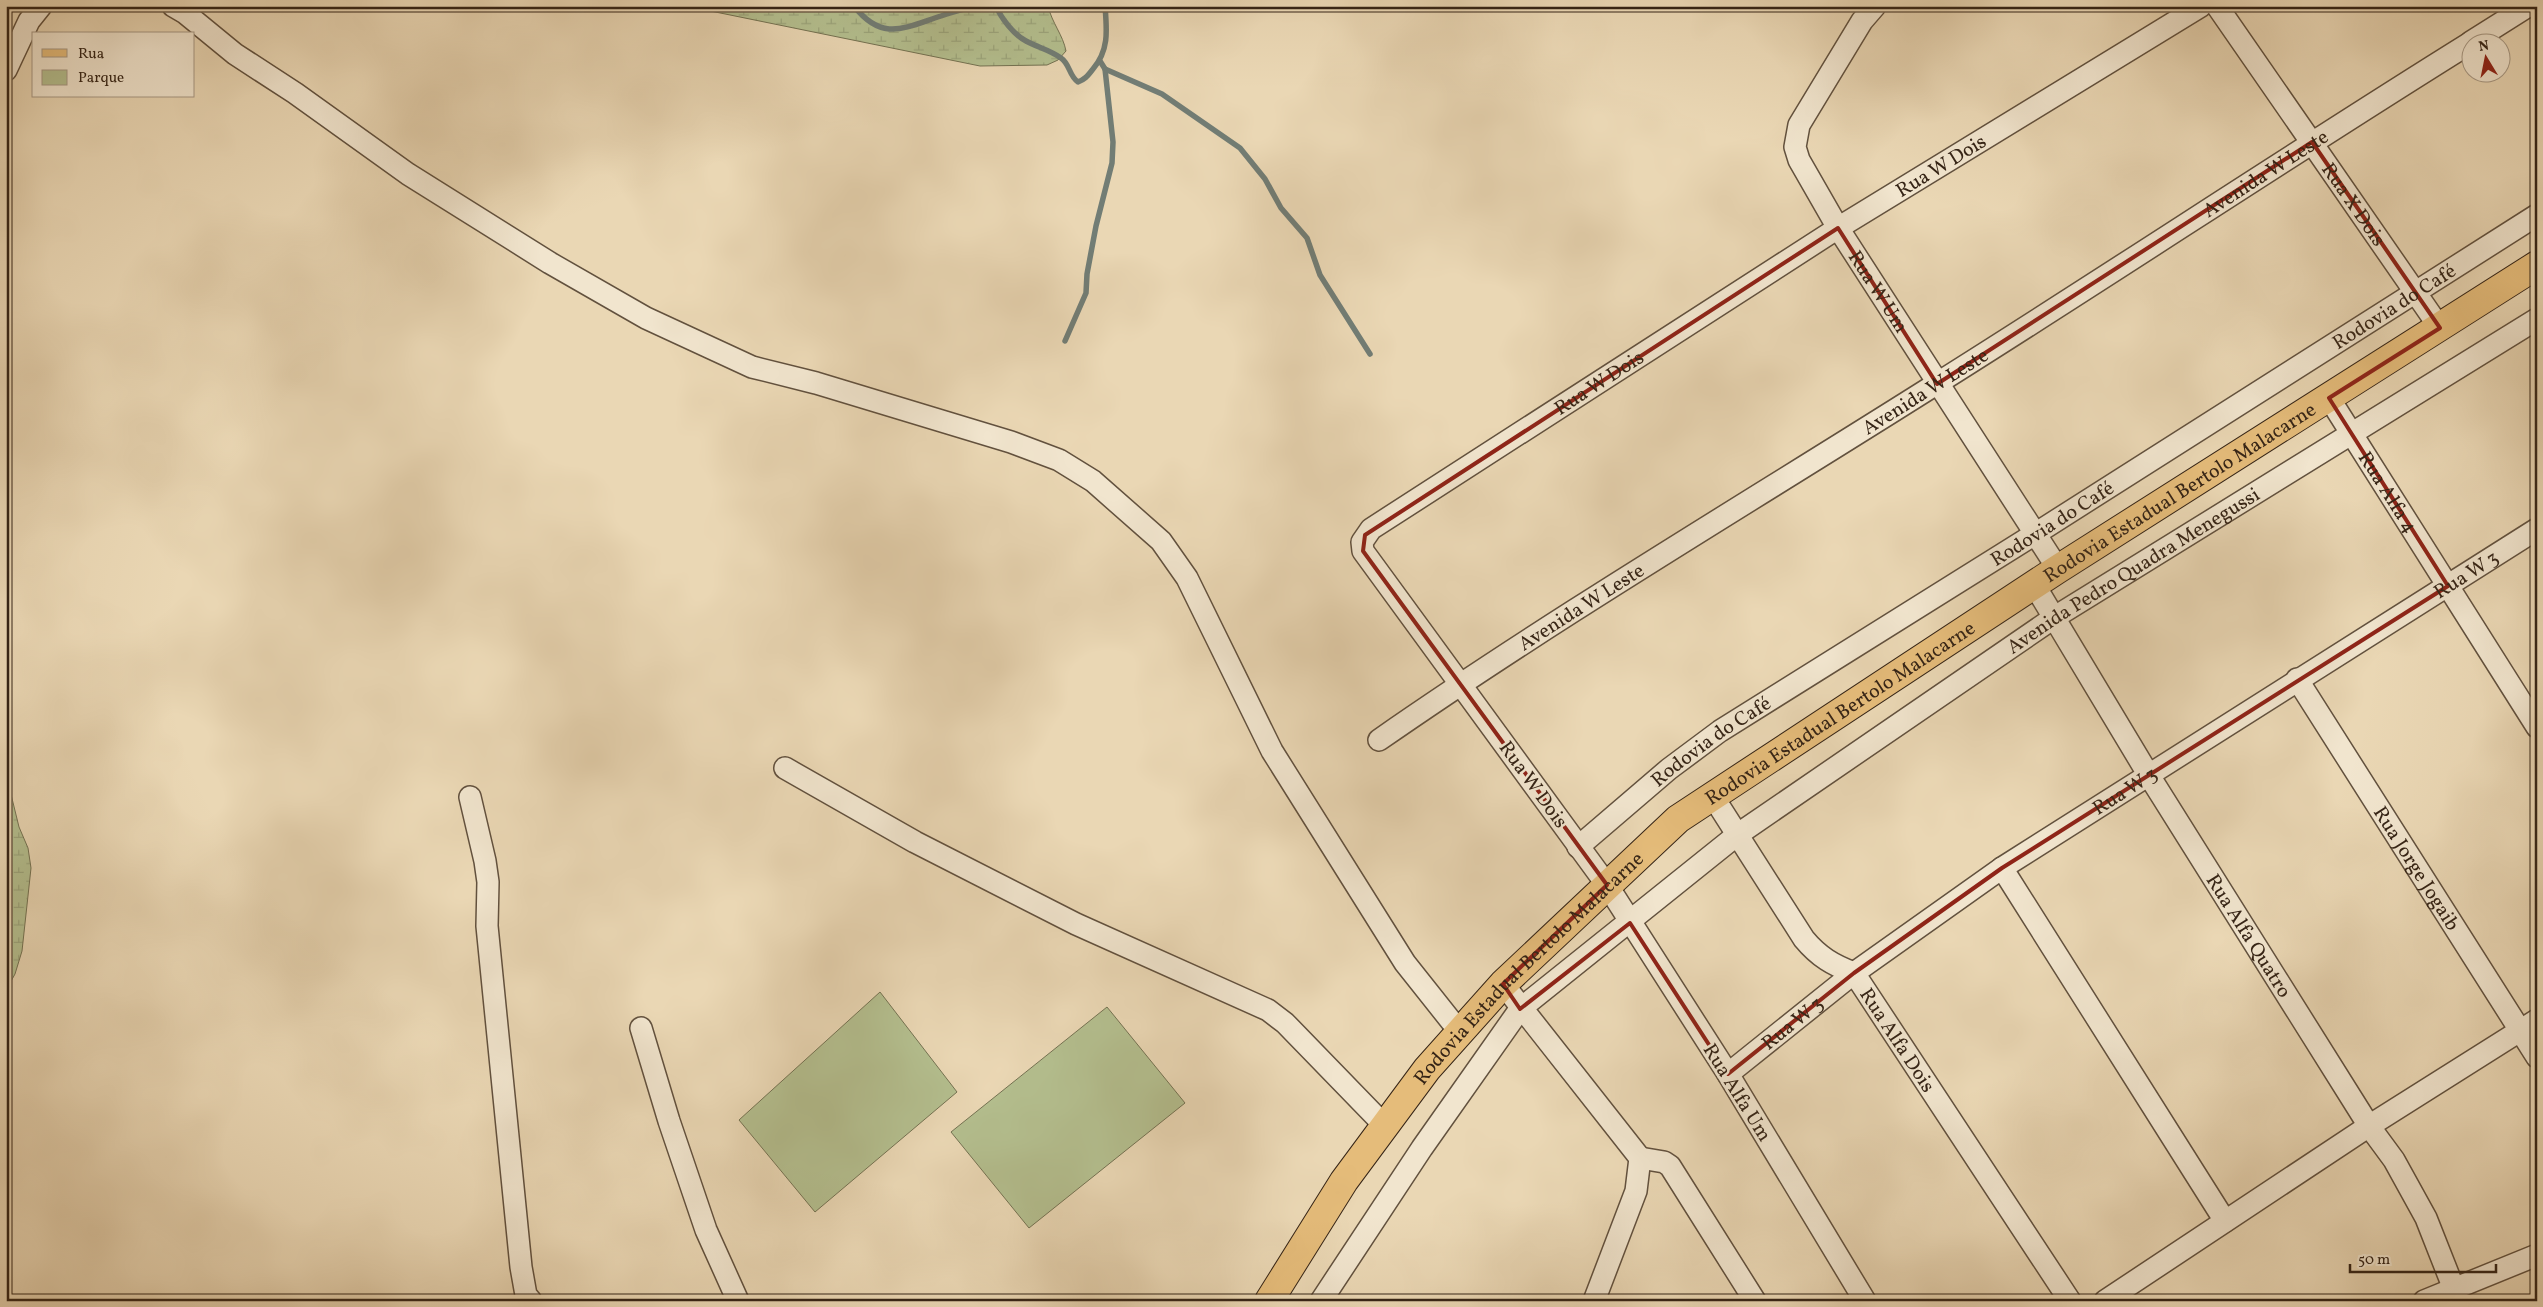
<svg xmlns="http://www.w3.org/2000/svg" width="2543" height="1307" viewBox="0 0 2543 1307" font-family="Vollkorn,serif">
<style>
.wetland{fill:url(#wetland-marsh);stroke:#747252}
.park{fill:#b4bf8f;stroke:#747252}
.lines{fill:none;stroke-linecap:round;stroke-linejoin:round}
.stream{stroke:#727d75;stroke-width:5.5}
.minor-casing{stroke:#62513e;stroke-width:24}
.major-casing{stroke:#352416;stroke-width:30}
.minor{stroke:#f1e5ce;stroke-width:21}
.major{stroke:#e5bc7a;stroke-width:28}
.marked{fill:none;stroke:#8f2418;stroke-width:4;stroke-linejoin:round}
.labels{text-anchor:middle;stroke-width:5;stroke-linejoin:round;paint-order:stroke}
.street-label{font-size:20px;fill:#352416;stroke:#f1e5ce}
</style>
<defs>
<pattern id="wetland-marsh" width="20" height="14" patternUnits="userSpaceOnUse" patternTransform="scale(1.25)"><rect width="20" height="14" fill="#b4bf8f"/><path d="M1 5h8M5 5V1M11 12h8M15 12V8" fill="none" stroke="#9ba47b"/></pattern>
</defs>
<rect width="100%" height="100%" fill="#ead7b4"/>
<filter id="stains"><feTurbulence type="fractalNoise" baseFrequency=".004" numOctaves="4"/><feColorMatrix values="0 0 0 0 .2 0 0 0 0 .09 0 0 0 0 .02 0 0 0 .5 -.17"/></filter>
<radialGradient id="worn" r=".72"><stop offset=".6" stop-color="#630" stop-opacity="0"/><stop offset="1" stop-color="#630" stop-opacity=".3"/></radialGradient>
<g class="wetland">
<path d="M686,6H1048C1052,23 1063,35 1066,51L1058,60L1047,65L980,66Z"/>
<path d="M6,774L19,827L28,848L31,868L22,951L15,974L6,990Z"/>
</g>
<g class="park">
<path d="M880,992L957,1092L815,1212L739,1120Z"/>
<path d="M1107,1007L1185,1103L1029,1228L951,1132Z"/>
</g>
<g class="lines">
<g class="stream">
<path d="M854,6C882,42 904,28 941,16C952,12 964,9 975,6"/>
<path d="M996,6C1001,18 1014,35 1026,41C1037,47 1050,50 1061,58C1070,64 1069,76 1078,82C1086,79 1088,75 1093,69C1109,50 1107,31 1105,6"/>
<path d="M1105,69L1162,94L1240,148L1265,179L1281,208L1307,238L1320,275L1370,354"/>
<path d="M1065,341L1086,293L1087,274L1096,226L1112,163L1113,142L1105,69L1100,61"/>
</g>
<defs>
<g id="minor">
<path d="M173,6L185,13L235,54L295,93L408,174L550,263L646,318L752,367L816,383L1011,442L1059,460L1093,481L1161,541L1187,578L1272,751L1405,963L1459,1031"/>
<path id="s1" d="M1875,6L1862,21L1799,125L1795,147L1799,160L1838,228L2058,569"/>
<path id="s2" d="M2217,6L2440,328"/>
<path d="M2471,42L2528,6"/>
<path d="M6,70L29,21L41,6"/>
<path id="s3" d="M2329,398L2537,727"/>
<path id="s4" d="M2035,586L2148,774L2369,1126L2394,1160L2426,1218L2454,1289"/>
<path id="s5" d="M2297,679L2537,1057"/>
<path id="s6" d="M1379,740C1559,615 1748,503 1933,386C2113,273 2290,155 2470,43"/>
<path d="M785,768L915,842L1076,924L1268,1010L1285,1023L1385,1126"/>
<path id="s7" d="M1712,795L1804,939C1819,957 1833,965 1854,973L2070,1301"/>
<path d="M470,797L485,861L488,882L487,926L521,1267L526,1295L531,1301"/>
<path id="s8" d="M1578,847L1669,769L1720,731L2035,534L2537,215"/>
<path d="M2002,868L2225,1221"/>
<path d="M1503,984L1640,1158L1636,1191L1594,1301"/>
<path d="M641,1028L669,1121L706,1230L738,1301"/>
<path id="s9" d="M1728,1074L1854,973L2002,868L2537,529"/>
<path d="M1640,1158L1664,1162L1670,1166L1755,1301"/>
<path id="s10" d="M1321,1301L1422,1148L1520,1009L1737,835L2055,617L2537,319"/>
<path id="s11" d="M1865,1301L1728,1074L1607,885L1363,551L1362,542L1371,529L1838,228L2201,6"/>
<path d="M2105,1301L2369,1126L2537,1020"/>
<path d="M2424,1301L2537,1255"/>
</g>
<g id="major">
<path id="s12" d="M1269,1301L1344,1181L1427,1069L1503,984L1678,819L2058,569L2537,265"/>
</g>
</defs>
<use href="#minor" class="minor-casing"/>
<use href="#major" class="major-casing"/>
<use href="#minor" class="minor"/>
<use href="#major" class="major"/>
</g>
<path class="marked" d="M2312,142L2440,328L2329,398L2448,586L2002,868L1854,973L1728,1074L1630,923L1520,1009L1503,984L1607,885L1363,551L1365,535L1838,228L1937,384Z"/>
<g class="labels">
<g class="street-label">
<text dy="7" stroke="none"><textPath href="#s11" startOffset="1604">Rua W Dois</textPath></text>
<text dy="7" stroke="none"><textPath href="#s6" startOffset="1052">Avenida W Leste</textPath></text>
<text dy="7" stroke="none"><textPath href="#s2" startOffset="241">Rua X Dois</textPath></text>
<text dy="7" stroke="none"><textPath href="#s1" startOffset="331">Rua W Um</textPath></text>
<text dy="7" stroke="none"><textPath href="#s8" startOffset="980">Rodovia do Café</textPath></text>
<text dy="7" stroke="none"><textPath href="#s11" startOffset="1199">Rua W Dois</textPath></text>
<text dy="7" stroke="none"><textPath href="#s6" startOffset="648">Avenida W Leste</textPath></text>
<text dy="7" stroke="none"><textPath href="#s3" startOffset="111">Rua Alfa 4</textPath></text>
<text dy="7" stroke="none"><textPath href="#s12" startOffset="1234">Rodovia Estadual Bertolo Malacarne</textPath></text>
<text dy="7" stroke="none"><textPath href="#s8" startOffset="575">Rodovia do Café</textPath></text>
<text dy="7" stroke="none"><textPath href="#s10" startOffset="1108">Avenida Pedro Quadra Menegussi</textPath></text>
<text dy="7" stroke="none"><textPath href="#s9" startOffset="892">Rua W 3</textPath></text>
<text dy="7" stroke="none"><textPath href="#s6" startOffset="242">Avenida W Leste</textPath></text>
<text dy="7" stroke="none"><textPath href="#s12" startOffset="829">Rodovia Estadual Bertolo Malacarne</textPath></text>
<text dy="7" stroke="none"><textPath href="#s8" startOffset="170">Rodovia do Café</textPath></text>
<text transform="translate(1534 784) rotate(54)" y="7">Rua W Dois</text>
<text dy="7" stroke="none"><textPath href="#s9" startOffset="488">Rua W 3</textPath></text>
<text dy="7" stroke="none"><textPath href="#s5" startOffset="224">Rua Jorge Jogaib</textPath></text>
<text dy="7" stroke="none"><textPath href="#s4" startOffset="410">Rua Alfa Quatro</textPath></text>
<text dy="7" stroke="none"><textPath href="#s12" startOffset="424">Rodovia Estadual Bertolo Malacarne</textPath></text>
<text dy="7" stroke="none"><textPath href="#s9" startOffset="82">Rua W 3</textPath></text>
<text dy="7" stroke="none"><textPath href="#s7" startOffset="312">Rua Alfa Dois</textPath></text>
<text transform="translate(1738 1092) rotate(58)" y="7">Rua Alfa Um</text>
</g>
</g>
<rect width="2543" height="1307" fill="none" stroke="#ead7b4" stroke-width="25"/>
<rect x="8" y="8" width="2528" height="1292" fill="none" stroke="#352416" stroke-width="2.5"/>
<rect x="12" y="12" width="2518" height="1282" fill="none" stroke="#352416"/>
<rect x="32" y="32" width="162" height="65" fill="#f1e5ce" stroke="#a69884"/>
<rect x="42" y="49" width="25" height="8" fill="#e5bc7a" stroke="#a69884"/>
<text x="78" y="58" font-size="15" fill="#352416">Rua</text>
<rect x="42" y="70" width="25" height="15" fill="#b4bf8f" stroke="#a69884"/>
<text x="78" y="82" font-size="15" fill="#352416">Parque</text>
<g transform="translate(2486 58) rotate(350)"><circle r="24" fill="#f1e5ce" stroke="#a69884"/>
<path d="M0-4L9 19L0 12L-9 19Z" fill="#8f2418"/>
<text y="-8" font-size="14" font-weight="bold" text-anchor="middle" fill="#352416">N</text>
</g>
<path d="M2350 1264v8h146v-8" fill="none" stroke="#352416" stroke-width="2.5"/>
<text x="2358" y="1264" font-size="15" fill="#352416" stroke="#f1e5ce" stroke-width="4" paint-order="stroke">50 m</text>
<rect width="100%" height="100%" filter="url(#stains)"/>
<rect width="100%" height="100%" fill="url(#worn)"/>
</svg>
